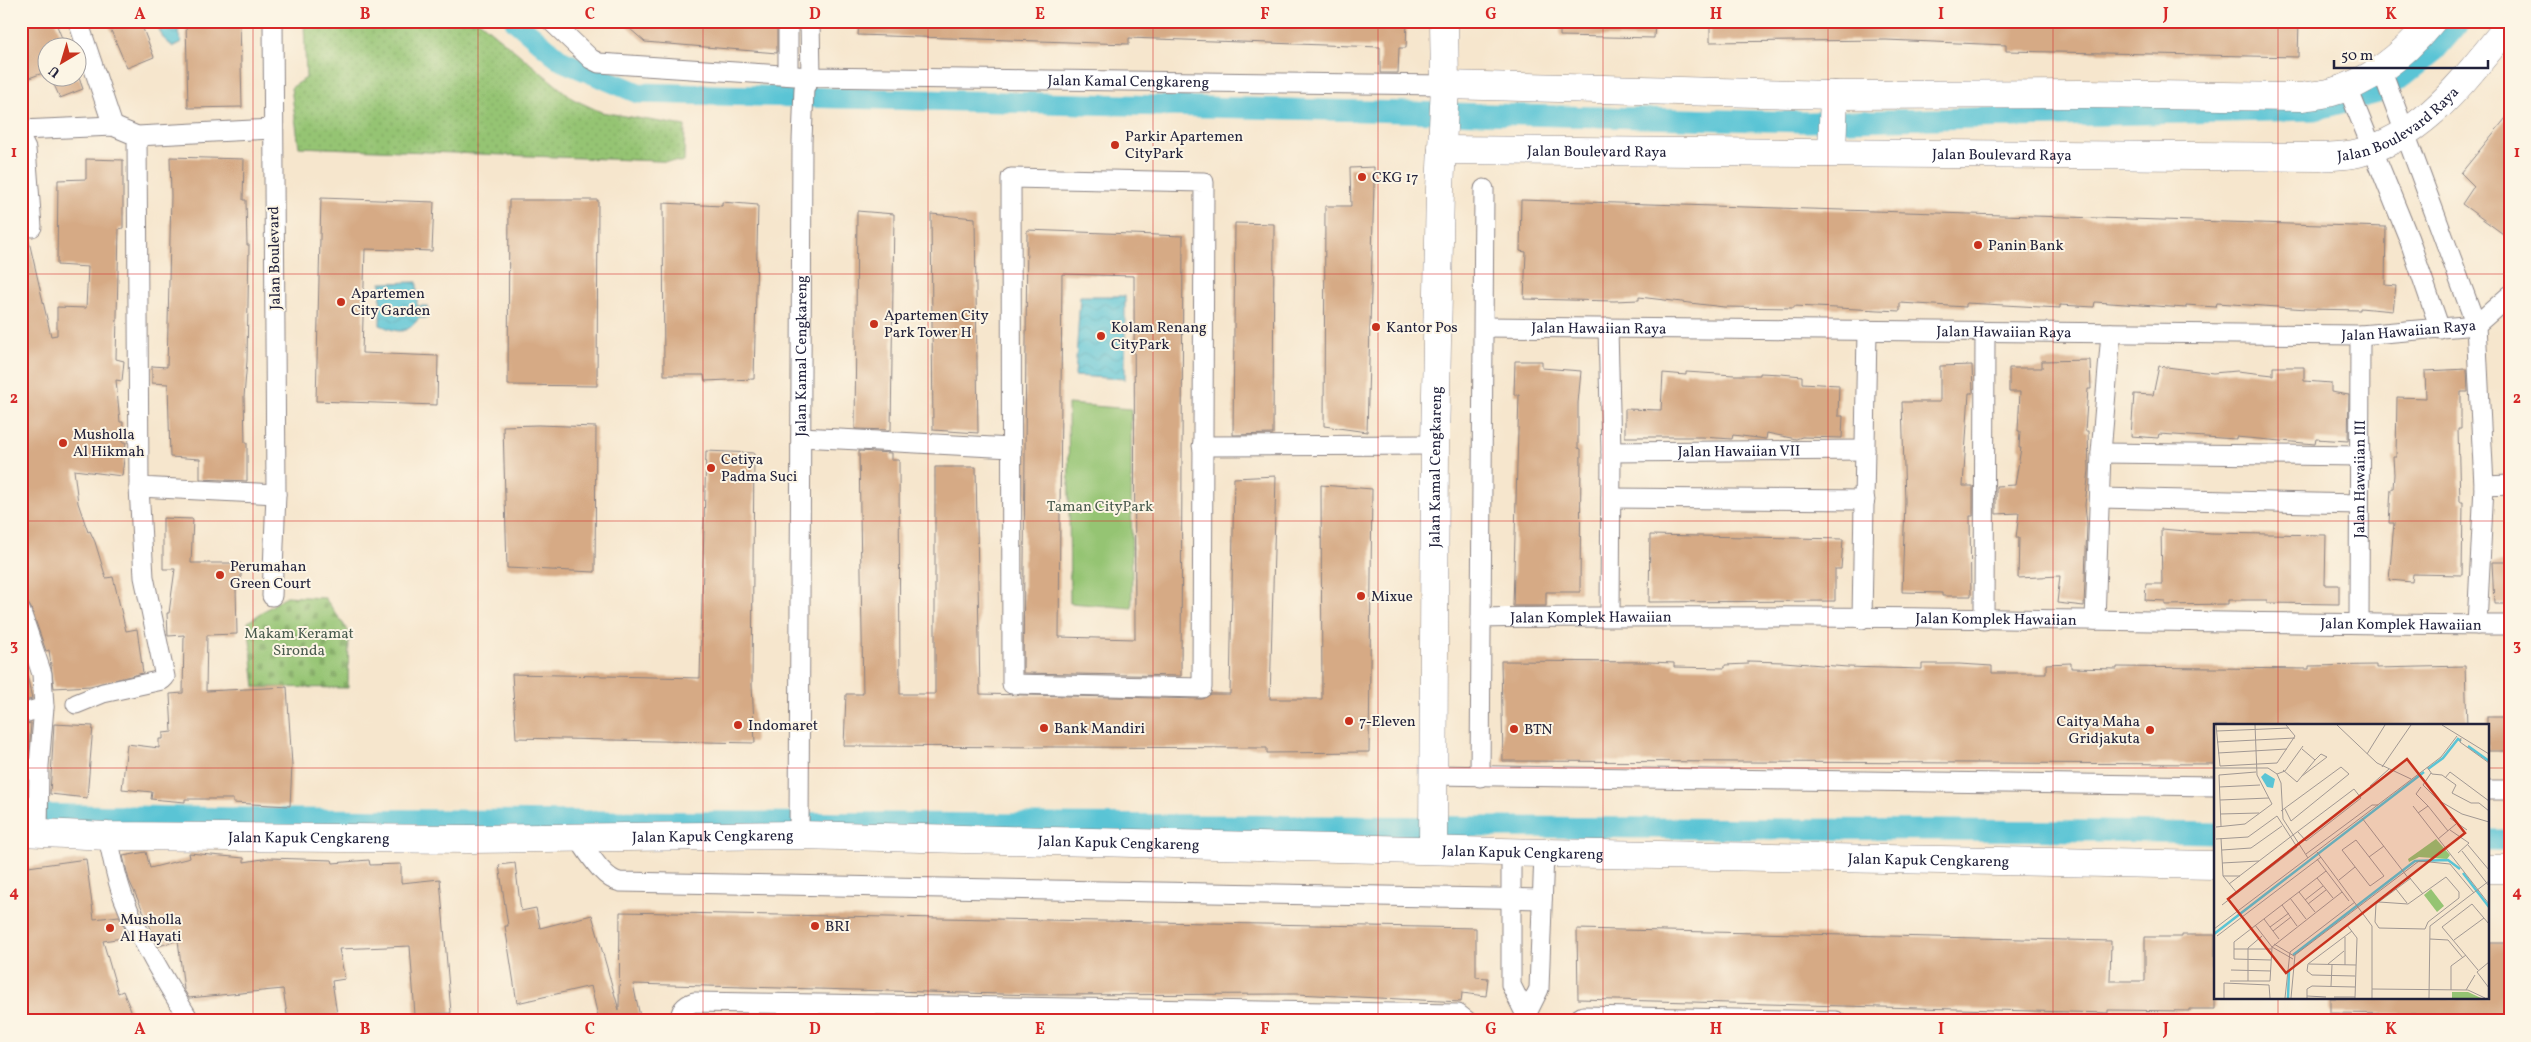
<svg xmlns="http://www.w3.org/2000/svg" width="2531" height="1042" viewBox="0 0 2531 1042" font-family="Vollkorn,serif">
<style>
.cemetery{fill:url(#cemetery-stones);stroke:#5c7357}
.park{fill:#95c473;stroke:#5c7357}
.garden{fill:url(#garden-dots);stroke:#5c7357}
.water{fill:url(#water-waves);stroke:#3e7388}
.lines{fill:none;stroke-linecap:round;stroke-linejoin:round}
.canal{stroke:#5ac4d5;stroke-width:21}
.building{fill:#d6aa85;fill-rule:evenodd}
.street-casing{stroke:#8c8484;stroke-width:21}
.secondary-casing{stroke:#8c8484;stroke-width:29}
.street{stroke:#fff;stroke-width:19}
.secondary{stroke:#fff;stroke-width:28}
.grid{fill:none;stroke:#d62828;stroke-width:1;stroke-opacity:0.55}
.poi-dot{fill:#c8321e;stroke:#fcf5e5;stroke-width:2}
.labels{text-anchor:middle;stroke-width:4;stroke-linejoin:round;paint-order:stroke}
.street-label{font-size:15px;fill:#22223b;stroke:#fcf5e5}
.poi-label{font-size:15px;fill:#22223b;stroke:#fcf5e5;text-anchor:start}
.park-label{font-size:15px;fill:#4a5b4f;stroke:#fcf5e5}
.inset-river{fill:none;stroke:#5ac4d5;stroke-width:2.5}
.inset-road{fill:none;stroke:#a19893;stroke-width:1}
.view{fill:#c8321e;fill-opacity:0.15;stroke:#c8321e;stroke-width:2.5}
.inset-edge{fill:none;stroke:#22223b;stroke-width:2.5}
.neatline{fill:none;stroke:#d62828;stroke-width:2}
.grid-label{font-size:16px;text-anchor:middle;font-weight:bold;fill:#d62828}
</style>
<defs>
<pattern id="cemetery-stones" width="16" height="16" patternUnits="userSpaceOnUse" patternTransform="scale(1.25)"><rect width="16" height="16" fill="#95c473"/><path d="M2 7V4a2 2 0 0 1 4 0v3zM10 15v-3a2 2 0 0 1 4 0v3z" fill="#80a864"/></pattern>
<pattern id="garden-dots" width="8" height="8" patternUnits="userSpaceOnUse" patternTransform="scale(1.25)"><rect width="8" height="8" fill="#95c473"/><path d="M2 2h.1M6 6h.1" fill="none" stroke="#80a864" stroke-width="1.8" stroke-linecap="round"/></pattern>
<pattern id="water-waves" width="16" height="10" patternUnits="userSpaceOnUse" patternTransform="scale(1.25)"><rect width="16" height="10" fill="#5ac4d5"/><path d="M0 5q4-4 8 0t8 0" fill="none" stroke="#4ea8b8"/></pattern>
</defs>
<rect width="100%" height="100%" fill="#fcf5e5"/>
<filter id="ink" filterUnits="userSpaceOnUse"><feTurbulence type="fractalNoise" baseFrequency=".02" numOctaves="2"/><feDisplacementMap in="SourceGraphic" scale="10" xChannelSelector="R" yChannelSelector="G"/><feConvolveMatrix kernelMatrix="1 2 1 2 8 2 1 2 1" color-interpolation-filters="sRGB"/></filter>
<filter id="wash" filterUnits="userSpaceOnUse"><feTurbulence type="fractalNoise" baseFrequency=".0096" numOctaves="4" result="noise"/><feDisplacementMap in="SourceGraphic" scale="20" xChannelSelector="R" yChannelSelector="G"/><feGaussianBlur stdDeviation="1.12" result="paint"/><feColorMatrix in="noise" values="0 0 0 0 0 0 0 0 0 0 0 0 0 0 0 0 0 1.4 0 .05"/><feComposite in="paint" operator="in"/></filter>
<g filter="url(#wash)">
<rect width="100%" height="100%" fill="#f6e6cd"/>
<path class="cemetery" d="M286,596L325,598L349,632L348,688L255,687L248,622Z"/>
<path class="park" d="M1068,404L1131,409L1132,608L1070,603Z"/>
<path class="garden" d="M304,21H479L573,99L601,112L685,126L684,162L299,147L291,88L306,78Z"/>
<g class="water">
<path d="M155,21H181L178,33L181,42L173,47L163,38Z"/>
<path d="M417,282V306H428V318H419C406,335 399,333 380,325L381,283Z"/>
<path d="M1080,296H1125V379L1075,376Z"/>
</g>
<g class="lines">
<g class="canal">
<path d="M515,21L562,61L638,93L1807,122L2315,110L2385,91L2435,51L2461,21"/>
<path d="M21,814L295,819L2100,831L2215,833"/>
<path d="M2487,840H2510"/>
</g>
</g>
<g id="blocks">
<g class="building">
<path d="M30,21H55L66,48H48V71L21,81V25Z"/>
<path d="M107,21H140L154,57L127,68Z"/>
<path d="M186,21H240L242,107L188,108Z"/>
<path d="M621,21H777V53L645,42Z"/>
<path d="M859,21H1407L1406,48H1399L1398,73H1380V47L1129,38V44L858,35Z"/>
<path d="M1560,21H1655L1654,38L1560,36Z"/>
<path d="M1710,21H2299L2298,57L2006,51V45L1886,40L1710,42Z"/>
<path d="M78,75L83,89L60,98L51,78H78Z"/>
<path d="M2510,113V239L2462,204L2474,186L2461,173Z"/>
<path d="M170,157L244,159L243,200H246L247,245H249L247,361L244,397L245,443H247V481L200,479V459L170,457L168,384L152,383V366L167,367L171,196Z"/>
<path d="M86,159L123,160V228L119,229L116,359L124,361L122,381L116,380L120,422H123L122,442H126L122,476L74,470L78,503L88,532L90,531L95,542L106,578L113,577L126,631L137,629L143,673L90,686L54,688L49,650L46,651L31,608L28,603L21,601V236L28,237L51,336L57,335V307L86,308L88,267L57,265L58,180L86,179Z"/>
<path d="M1374,167V186L1367,432L1324,426L1325,206H1351L1350,168Z"/>
<path d="M321,198L434,202L432,251L365,249L362,353L438,356L437,405L316,401Z"/>
<path d="M509,200H598L597,386L508,385Z"/>
<path d="M1521,200L2386,227L2385,285L2396,286L2393,311L2360,308V310L2307,309L2217,303L2216,307L2186,305V308L2095,302L2094,307L2060,305V308L1966,303V307L1900,303V311L1794,306V308L1724,307L1639,297V300L1614,301L1524,299L1526,252L1520,251Z"/>
<path d="M722,202L758,205L754,379L705,381L704,375H664L663,203L722,206Z"/>
<path d="M857,211L894,214L891,430L855,429Z"/>
<path d="M931,214L975,218L978,433L933,430Z"/>
<path d="M1235,223L1274,224L1273,434L1233,435Z"/>
<path d="M1027,230L1183,236L1181,676L1023,673ZM1062,274L1134,276L1135,639L1059,637Z"/>
<path d="M2090,360L2091,389H2088L2085,431H2088L2089,470L2085,505L2087,524L2084,606L2057,603L2060,576L2018,578L2019,538H2016L2019,513L1996,514V486L2015,485L2021,448H2019L2020,431H2018L2020,392H2009V368H2042V361Z"/>
<path d="M1515,361H1542V368L1581,371L1578,403V448L1581,449L1580,592H1546V606H1513L1519,395H1514Z"/>
<path d="M1972,365L1973,393H1969L1963,486H1973V516H1970L1971,596H1942V593L1902,592L1905,501L1902,402H1940V366Z"/>
<path d="M2159,366L2213,373L2237,371L2273,375V367H2304V381L2331,383V392L2349,395L2348,441L2316,439L2315,444L2236,437V439L2159,434L2158,438L2131,436L2134,394L2153,395Z"/>
<path d="M2467,369L2468,392H2461V429H2458L2460,502H2463L2462,575L2413,574L2412,582L2389,580L2394,523H2389L2391,489H2393L2394,474L2393,457H2396L2397,397L2426,398L2425,371Z"/>
<path d="M1686,372L1734,375H1760V373L1781,374L1802,376V383L1839,385L1838,416H1843L1842,438L1802,437L1796,439L1767,433L1766,439L1733,435L1732,439L1702,437H1625V409L1661,410L1663,373L1686,375Z"/>
<path d="M538,425L596,427L595,572L507,568L503,426Z"/>
<path d="M706,451L754,453L752,685L755,743L516,738L512,674L700,678Z"/>
<path d="M859,451L891,453V460H899L900,694H935V467H976L980,694L1202,699L1211,694H1230L1234,478L1276,476L1270,699H1322L1321,485L1372,489L1369,752L1267,753V748L844,746L846,694H863Z"/>
<path d="M163,518L193,519L191,563H241V587H236L237,634L207,635L206,691L287,687L292,765L290,806L233,803V799H185V802L151,799L152,792L122,789L127,744L159,748V739H163V733L172,732L170,694L183,693L184,635L168,636L167,613H169L175,569H163Z"/>
<path d="M2161,529L2210,533L2326,535L2325,585H2339V604L2267,603V600H2228V604L2165,605V601L2145,600L2146,584H2162Z"/>
<path d="M1650,535L1843,539L1841,569H1835V601L1649,602Z"/>
<path d="M2492,562H2510V604H2494Z"/>
<path d="M1501,661L1650,662L1674,663V667L1725,668V665L1748,664V661L1784,662L1847,667L1922,669V664H1959L1992,666V673H2046V664L2071,663V668L2117,669V667L2309,669V666L2376,665V668L2465,666L2467,726H2215V764L1503,761Z"/>
<path d="M26,670L32,699L21,702V671Z"/>
<rect x="2487" y="717" width="23" height="34"/>
<path d="M31,723L28,765L27,792L21,791V725Z"/>
<path d="M54,724L93,726L87,798L50,794Z"/>
<path d="M146,852L150,868L190,858L189,853L244,858V862L269,858L332,860L333,863L369,860L370,865L401,864V883L440,879L451,1013L415,1015L410,946L339,949L345,979L332,981L338,1021H288L283,989L189,998L184,990L178,940L159,946L129,880L123,856Z"/>
<path d="M86,859L94,919L119,916L129,937L103,941L118,993L123,991L135,1021H21V868Z"/>
<path d="M515,863L521,911L536,908L540,928L592,915L619,1010L620,912L1476,928V977L1488,978L1486,996L1462,993L1461,1002L1297,994L1037,995L633,984L641,1021H599L591,986L517,1003L505,926H508L499,865Z"/>
<path d="M1577,929L2111,941L2110,981H2145V937H2182V935H2215V1009H2190V1011L2108,1010V1013L1578,999Z"/>
<path d="M2487,943H2510L2509,1017L2435,1016V1018H2415V1014L2330,1013V998H2487Z"/>
</g>
</g>
</g>
<g filter="url(#ink)">
<use href="#blocks" fill-opacity="0" stroke="#8c8484" stroke-width="1"/>
<g class="lines">
<defs>
<g id="street">
<path d="M78,21L113,126"/>
<path id="s1" d="M551,21L591,59L599,63L811,77L1445,85"/>
<path d="M2381,68L2476,325L2484,486L2477,625"/>
<path d="M788,75V21"/>
<path d="M2347,86L2409,239L2440,329"/>
<path d="M21,130L113,126L137,136L272,129"/>
<path d="M137,136L139,487L276,494"/>
<path d="M21,139L26,149L32,227"/>
<path d="M1011,178L1204,182L1202,688L1012,684Z"/>
<path id="s2" d="M1485,327L2360,335L2476,325L2510,295"/>
<path d="M1608,328L1611,452L1610,616"/>
<path d="M801,437L1012,448"/>
<path d="M1202,446L1435,445"/>
<path id="s3" d="M1611,452L1865,450"/>
<path d="M2101,453L2360,456"/>
<path d="M2484,486L2510,485"/>
<path d="M1611,498L1865,500"/>
<path d="M2100,498L2359,504"/>
<path d="M272,596L276,494L273,21"/>
<path d="M21,612L42,674L44,707L21,714"/>
<path id="s4" d="M1481,618C1824,613 2167,623 2510,625"/>
<path d="M1862,619L1867,330"/>
<path d="M1984,620L1985,333"/>
<path d="M2095,620L2101,453L2111,333"/>
<path id="s5" d="M2359,623L2360,335"/>
<path d="M76,704L103,693L162,680L165,677L144,577L139,487"/>
<path d="M1433,775L2215,786"/>
<path d="M1480,777L1484,189"/>
<path d="M2487,790H2510"/>
<path d="M38,832L39,766L44,707"/>
<path id="s6" d="M799,835L802,141L804,88L811,77L810,21"/>
<path d="M108,836C112,857 116,879 124,899C139,938 167,984 190,1021"/>
<path d="M578,838C588,852 603,879 620,882L1542,899"/>
<path d="M1511,852V985L1526,1015"/>
<path d="M680,1021C680,1011 685,1005 694,1002L1458,1014L1467,1021"/>
<path d="M1527,1021L1526,1015L1539,989L1544,853"/>
<path d="M1575,1021L1583,1016L1836,1021"/>
</g>
<g id="secondary">
<path d="M1445,85L1834,95L2084,94L2302,97C2312,95 2323,95 2332,92C2372,82 2407,51 2432,21"/>
<path id="s7" d="M1442,150L2320,157C2333,156 2346,156 2358,153C2427,136 2467,75 2510,24"/>
<path d="M1832,152L1834,95"/>
<path id="s8" d="M21,832L108,836L470,839L799,835L1544,853L2215,865"/>
<path id="s9" d="M1433,849L1435,445L1440,189L1445,85L1444,21"/>
<path d="M2487,869H2510"/>
</g>
</defs>
<use href="#street" class="street-casing"/>
<use href="#secondary" class="secondary-casing"/>
<use href="#street" class="street"/>
<use href="#secondary" class="secondary"/>
</g>
</g>
<path class="grid" d="M253,21V1021M478,21V1021M703,21V1021M928,21V1021M1153,21V1021M1378,21V1021M1603,21V1021M1828,21V1021M2053,21V1021M2278,21V726M21,274H2510M21,521H2510M21,768H2215M2487,768H2510M2278,998V1021"/>
<g class="poi-dot">
<circle cx="1115" cy="145" r="5"/>
<circle cx="1362" cy="177" r="5"/>
<circle cx="1978" cy="245" r="5"/>
<circle cx="341" cy="302" r="5"/>
<circle cx="874" cy="324" r="5"/>
<circle cx="1376" cy="327" r="5"/>
<circle cx="1101" cy="336" r="5"/>
<circle cx="63" cy="443" r="5"/>
<circle cx="711" cy="468" r="5"/>
<circle cx="220" cy="575" r="5"/>
<circle cx="1361" cy="596" r="5"/>
<circle cx="1349" cy="721" r="5"/>
<circle cx="738" cy="725" r="5"/>
<circle cx="1044" cy="728" r="5"/>
<circle cx="1514" cy="729" r="5"/>
<circle cx="2150" cy="730" r="5"/>
<circle cx="815" cy="926" r="5"/>
<circle cx="110" cy="928" r="5"/>
</g>
<g class="labels">
<g class="street-label">
<text dy="5" stroke="none"><textPath href="#s1" startOffset="594">Jalan Kamal Cengkareng</textPath></text>
<text dy="5" stroke="none"><textPath href="#s7" startOffset="965">Jalan Boulevard Raya</textPath></text>
<text dy="5" stroke="none"><textPath href="#s7" startOffset="155">Jalan Boulevard Raya</textPath></text>
<text dy="5" stroke="none"><textPath href="#s7" startOffset="560">Jalan Boulevard Raya</textPath></text>
<text transform="translate(274 258) rotate(-91)" y="5">Jalan Boulevard</text>
<text dy="5" stroke="none"><textPath href="#s2" startOffset="114">Jalan Hawaiian Raya</textPath></text>
<text dy="5" stroke="none"><textPath href="#s2" startOffset="924">Jalan Hawaiian Raya</textPath></text>
<text dy="5" stroke="none"><textPath href="#s2" startOffset="519">Jalan Hawaiian Raya</textPath></text>
<text dy="5" stroke="none"><textPath href="#s6" startOffset="479">Jalan Kamal Cengkareng</textPath></text>
<text dy="5" stroke="none"><textPath href="#s3" startOffset="128">Jalan Hawaiian VII</textPath></text>
<text dy="5" stroke="none"><textPath href="#s9" startOffset="382">Jalan Kamal Cengkareng</textPath></text>
<text dy="5" stroke="none"><textPath href="#s5" startOffset="144">Jalan Hawaiian III</textPath></text>
<text dy="5" stroke="none"><textPath href="#s4" startOffset="110">Jalan Komplek Hawaiian</textPath></text>
<text dy="5" stroke="none"><textPath href="#s4" startOffset="515">Jalan Komplek Hawaiian</textPath></text>
<text dy="5" stroke="none"><textPath href="#s4" startOffset="920">Jalan Komplek Hawaiian</textPath></text>
<text dy="5" stroke="none"><textPath href="#s8" startOffset="692">Jalan Kapuk Cengkareng</textPath></text>
<text dy="5" stroke="none"><textPath href="#s8" startOffset="288">Jalan Kapuk Cengkareng</textPath></text>
<text dy="5" stroke="none"><textPath href="#s8" startOffset="1098">Jalan Kapuk Cengkareng</textPath></text>
<text dy="5" stroke="none"><textPath href="#s8" startOffset="1502">Jalan Kapuk Cengkareng</textPath></text>
<text dy="5" stroke="none"><textPath href="#s8" startOffset="1908">Jalan Kapuk Cengkareng</textPath></text>
</g>
<g class="poi-label">
<text x="1125" y="141">Parkir Apartemen<tspan x="1125" dy="17">CityPark</tspan></text>
<text x="1372" y="182">CKG 17</text>
<text x="1988" y="250">Panin Bank</text>
<text x="351" y="298">Apartemen<tspan x="351" dy="17">City Garden</tspan></text>
<text x="884" y="320">Apartemen City<tspan x="884" dy="17">Park Tower H</tspan></text>
<text x="1111" y="332">Kolam Renang<tspan x="1111" dy="17">CityPark</tspan></text>
<text x="1386" y="332">Kantor Pos</text>
<text x="73" y="439">Musholla<tspan x="73" dy="17">Al Hikmah</tspan></text>
<text x="721" y="464">Cetiya<tspan x="721" dy="17">Padma Suci</tspan></text>
<text x="230" y="571">Perumahan<tspan x="230" dy="17">Green Court</tspan></text>
<text x="1371" y="601">Mixue</text>
<text x="1359" y="726">7-Eleven</text>
<text x="2140" y="726" text-anchor="end">Caitya Maha<tspan x="2140" dy="17">Gridjakuta</tspan></text>
<text x="748" y="730">Indomaret</text>
<text x="1054" y="733">Bank Mandiri</text>
<text x="1524" y="734">BTN</text>
<text x="120" y="924">Musholla<tspan x="120" dy="17">Al Hayati</tspan></text>
<text x="825" y="931">BRI</text>
</g>
<g class="park-label">
<text x="1100" y="511">Taman CityPark</text>
<text x="299" y="638">Makam Keramat<tspan x="299" dy="17">Sironda</tspan></text>
</g>
</g>
<g transform="translate(2214 724)">
<rect width="275" height="275" fill="#f6e6cd"/>
<path d="M238,268H254L267,274H238Z" fill="#95c473"/>
<path d="M217,165L230,182L223,188L210,171Z" fill="#95c473"/>
<path d="M222,115L236,131L233,135L205,133L195,138L194,135Z" fill="#95c473"/>
<path d="M51,49L61,55L59,64L53,63L47,53Z" fill="#5ac4d5"/>
<path class="inset-river" d="M254,22L275,37M214,45L229,34L244,15L247,17M249,149L275,183M0,210L210,48M79,231L201,137L234,136L246,145M74,274L75,246"/>
<path class="inset-road" d="M2,1L6,42L63,39L81,12L72,1M123,1L163,39L197,55M228,1L275,30M3,7L75,4M247,14L246,18L275,39M3,18L81,14M88,25L101,36M4,29L73,25M153,30L171,1M168,43L197,1M213,43L218,50L228,51L242,61L238,69L257,79H265L275,87M0,44H54L63,50L67,59L69,95L94,134M69,46L83,58L101,36L107,30L113,33L88,52M217,49L209,61L224,76L248,90L275,98M63,50L71,47L89,22M231,54L236,48L275,77M156,62L175,45M5,63L46,61M207,63L202,70L214,82M6,76L55,74M199,82L275,180M67,87L127,43L135,50L77,97L71,85M204,89L214,82L234,107M6,90L45,89M148,94L195,155M236,94L253,106M7,102L5,51L42,48M2,103L31,100L58,80L43,51L41,1M236,106L255,119L244,129M7,114L9,152L23,169M2,115L34,113L63,92L83,123L8,181M224,115L242,100M142,116L170,152L156,162L128,126ZM254,121L275,146M8,126L37,124L68,102M248,127L275,162M103,128L158,202V274M92,130L158,81H164M155,133L170,122M103,135L135,177M8,139L45,137M9,152H26M195,153L209,170M103,154L119,174M125,156L141,143M15,160L79,111L140,65L147,74L92,117L84,108M182,165L193,179M85,168L101,188M76,174L92,195M91,176L109,162M165,178L194,180L232,153L245,168V174L214,198L211,205L165,204L161,198L162,180L197,154M94,180L112,166M68,181L83,202M50,195L65,215M41,201L58,223L79,235M133,201L143,214L141,274M56,203L75,189M0,205L227,33L243,12M59,207L77,193M3,212L107,133M216,215L234,216L249,234M240,216L270,194M60,220L80,232M20,225H57M57,236L20,235V218L112,147M275,238L263,248L275,264M94,240L93,247L98,251L141,252M94,240L138,207M95,240L142,241M114,240L130,227M131,241V213M17,246L57,247M264,246L228,203L258,180L275,200M16,257H56L58,223L128,168M34,257V224L48,212M117,262L118,241M158,265L254,266L271,274M237,266V242L252,231M252,266L261,251M93,272L112,273M120,273H141M10,274V259L55,261L56,274M71,274L76,228L141,178M77,274L81,231L205,137L236,140L260,169M93,274V265L98,262L141,263M215,274L216,202L275,157"/>
<path class="view" d="M193,35L251,109L72,249L14,175Z"/>
<rect width="275" height="275" class="inset-edge"/>
</g>
<rect width="2531" height="1042" fill="none" stroke="#fcf5e5" stroke-width="55"/>
<g transform="translate(62 62) rotate(218)"><circle r="24" fill="#fcf5e5" stroke="#a5a1a1"/>
<path d="M0-4L9 19L0 12L-9 19Z" fill="#c8321e"/>
<text y="-8" font-size="14" font-weight="bold" text-anchor="middle" fill="#22223b">U</text>
</g>
<path d="M2334 60v8h154v-8" fill="none" stroke="#22223b" stroke-width="2.5"/>
<text x="2341" y="60" font-size="15" fill="#22223b" stroke="#fcf5e5" stroke-width="4" paint-order="stroke">50 m</text>
<rect x="28" y="28" width="2476" height="986" class="neatline"/>
<g class="grid-label">
<text x="140" y="19">A</text>
<text x="365" y="19">B</text>
<text x="590" y="19">C</text>
<text x="815" y="19">D</text>
<text x="1040" y="19">E</text>
<text x="1265" y="19">F</text>
<text x="1491" y="19">G</text>
<text x="1716" y="19">H</text>
<text x="1941" y="19">I</text>
<text x="2166" y="19">J</text>
<text x="2391" y="19">K</text>
<text x="14" y="157">1</text>
<text x="2517" y="157">1</text>
<text x="14" y="403">2</text>
<text x="2517" y="403">2</text>
<text x="14" y="650">3</text>
<text x="2517" y="650">3</text>
<text x="14" y="897">4</text>
<text x="2517" y="897">4</text>
<text x="140" y="1034">A</text>
<text x="365" y="1034">B</text>
<text x="590" y="1034">C</text>
<text x="815" y="1034">D</text>
<text x="1040" y="1034">E</text>
<text x="1265" y="1034">F</text>
<text x="1491" y="1034">G</text>
<text x="1716" y="1034">H</text>
<text x="1941" y="1034">I</text>
<text x="2166" y="1034">J</text>
<text x="2391" y="1034">K</text>
</g>
</svg>
